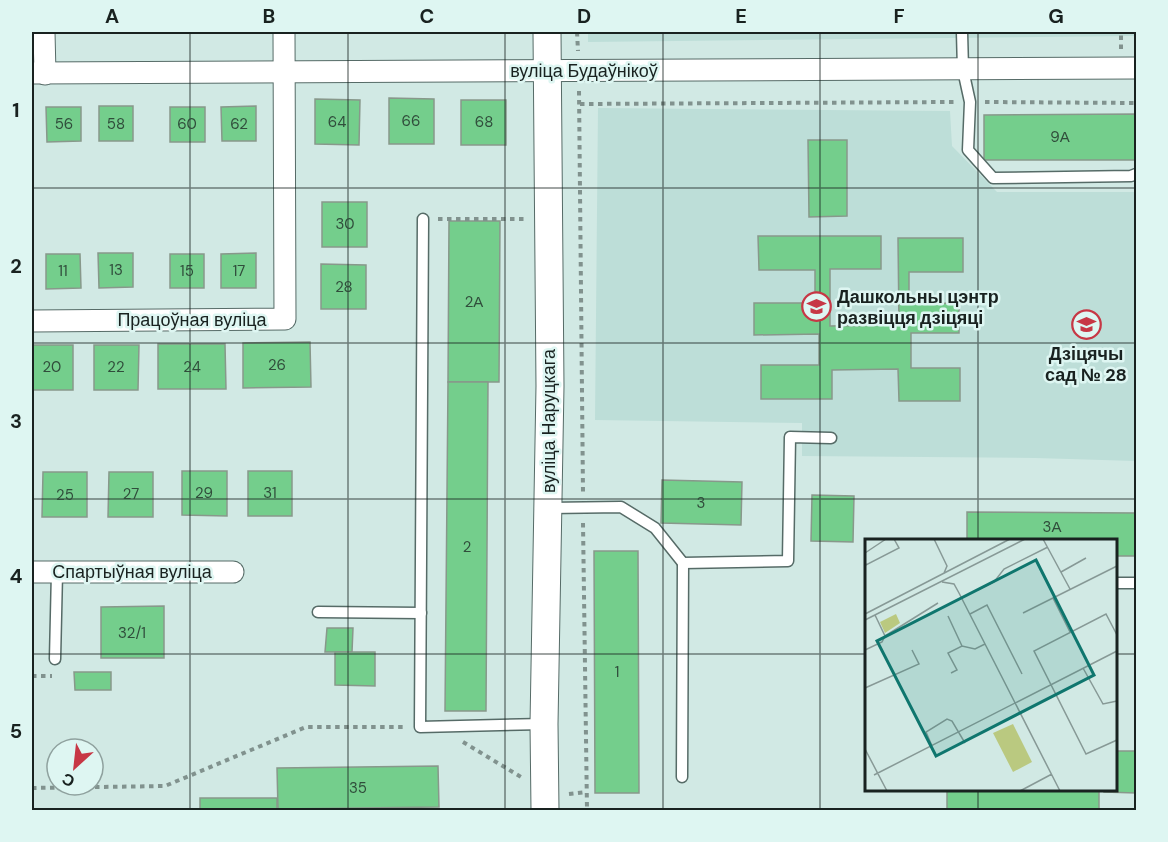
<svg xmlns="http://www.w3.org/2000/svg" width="1168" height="842" viewBox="0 0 1168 842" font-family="'DM Sans',sans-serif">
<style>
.built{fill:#bdded8}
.building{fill:#74ce8c;stroke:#88988b;stroke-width:1.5}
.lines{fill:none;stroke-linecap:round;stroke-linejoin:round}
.service-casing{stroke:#566b67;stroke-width:13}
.minor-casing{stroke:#566b67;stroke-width:23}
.tertiary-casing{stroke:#566b67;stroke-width:29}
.path{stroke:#81928e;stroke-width:4;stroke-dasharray:4.5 4.5;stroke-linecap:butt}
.service{stroke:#fff;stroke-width:10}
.minor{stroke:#fff;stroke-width:21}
.tertiary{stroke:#fff;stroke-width:27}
.grid{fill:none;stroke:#192220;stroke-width:1.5;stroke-opacity:0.55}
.labels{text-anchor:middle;stroke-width:5;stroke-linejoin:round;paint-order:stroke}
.number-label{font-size:15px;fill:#304d3b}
.street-label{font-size:18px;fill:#192220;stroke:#def6f2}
.poi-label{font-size:18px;font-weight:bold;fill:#192220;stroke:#def6f2;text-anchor:start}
.inset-road{fill:none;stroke:#879996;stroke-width:1.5}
.view{fill:#0f766e;fill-opacity:0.15;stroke:#0f766e;stroke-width:3}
.inset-edge{fill:none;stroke:#192220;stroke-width:3}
.neatline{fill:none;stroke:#192220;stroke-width:2}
.grid-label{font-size:20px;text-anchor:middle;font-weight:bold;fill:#192220}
</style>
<rect width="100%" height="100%" fill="#d1e9e4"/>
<g class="built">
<path d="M588,32H1136V36L588,42Z"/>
<path d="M598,108L950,111L952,146L997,192H1136V461L1035,458L802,456V423L595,420Z"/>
</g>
<g class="building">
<path d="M389,98L434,99V144H389Z"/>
<path d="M315,99L360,100L359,145L315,144Z"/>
<rect x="461" y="100" width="45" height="45"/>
<rect x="99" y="106" width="34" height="35"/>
<path d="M256,106V141H222L221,107Z"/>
<path d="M46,107H81V141L47,142Z"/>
<rect x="170" y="107" width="35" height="35"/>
<path d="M1136,114V160H984V115Z"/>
<path d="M808,140H847V216L809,217Z"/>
<rect x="322" y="202" width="45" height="45"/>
<path d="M449,221H500L499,382H448Z"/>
<path d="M758,236H881V269H830V326L899,325L898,238H963V272H909V304L959,303V333H911V368H960V401H899L898,369L832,370V399H761V365H819V334L754,335V303H815V270H759Z"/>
<path d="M98,253H133V287L99,288Z"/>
<path d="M256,253V288H221V254Z"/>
<path d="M46,254H80L81,288L46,289Z"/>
<rect x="170" y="254" width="34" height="34"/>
<path d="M321,264L366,265V309H321Z"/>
<path d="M310,342L311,387L243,388V343Z"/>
<path d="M158,344H225L226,389H158Z"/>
<rect x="32" y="345" width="41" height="45"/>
<path d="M94,345H139L138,390H94Z"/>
<path d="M448,382H488L486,711H445Z"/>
<path d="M182,471H227V516L182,515Z"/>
<rect x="248" y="471" width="44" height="45"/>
<path d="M43,472H87V517H42Z"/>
<path d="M109,472H153V517H108Z"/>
<path d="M662,480L742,482L741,525L661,523Z"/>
<path d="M812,495L854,496L853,542L811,541Z"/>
<path d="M967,512L1136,513V556H1116V540H967Z"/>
<path d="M594,551H638L639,793H595Z"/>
<path d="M164,606V658H101V607Z"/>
<path d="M327,628H353L352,652H325Z"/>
<path d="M335,652H375V686L335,685Z"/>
<path d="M74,672H111V690H75Z"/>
<path d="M1116,751H1136V793L1104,792V790H1116Z"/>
<path d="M438,766L439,807L278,809L277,768Z"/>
<rect x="947" y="790" width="152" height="20"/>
<rect x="200" y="798" width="77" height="12"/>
</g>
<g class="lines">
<defs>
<g id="service">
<path d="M962,32L963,70L970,102L968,150L993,178L1131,176L1136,174"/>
<path d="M423,219L420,727L544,724"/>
<path d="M549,508L621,507L655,528L683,563L788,561L790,437L831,438"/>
<path d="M1116,583H1136"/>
<path d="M318,612L421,613"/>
<path d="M55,659L57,572"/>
<path d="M682,777L683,563"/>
</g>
<g id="minor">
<path d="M44,32L45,74"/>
<path d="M32,73L1136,68"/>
<path d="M32,321L285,319L284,32"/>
<path d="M32,572H233"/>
</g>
<path id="tertiary" d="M545,810L544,724L550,386L547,32"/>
</defs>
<use href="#service" class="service-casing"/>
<use href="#minor" class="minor-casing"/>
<use href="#tertiary" class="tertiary-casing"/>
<g class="path">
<path d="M577,32L578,51"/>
<path d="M1121,49V32"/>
<path d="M579,91L583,492"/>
<path d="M985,102L1136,103"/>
<path d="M580,104L954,102"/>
<path d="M438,219H527"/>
<path d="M583,523L587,810"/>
<path d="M32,676H52"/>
<path d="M463,742L521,777"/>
<path d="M32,788L165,786L306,727H406"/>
<path d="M569,794L586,792"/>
</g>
<use href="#service" class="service"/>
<use href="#minor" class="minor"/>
<use href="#tertiary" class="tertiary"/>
</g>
<path class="grid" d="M190,32V810M348,32V810M505,32V810M663,32V810M820,32V810M978,32V540M32,188H1136M32,343H1136M32,499H1136M32,654H866M1116,654H1136M978,790V810"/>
<defs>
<symbol id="school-ring" viewBox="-11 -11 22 22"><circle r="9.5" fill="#def6f2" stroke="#c73745" stroke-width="1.5"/><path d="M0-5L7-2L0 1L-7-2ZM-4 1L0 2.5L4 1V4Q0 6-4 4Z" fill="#c73745"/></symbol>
</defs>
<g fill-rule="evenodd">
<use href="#school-ring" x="800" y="290" width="33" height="33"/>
<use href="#school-ring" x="1070" y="308" width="33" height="33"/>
</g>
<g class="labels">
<g class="number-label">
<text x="411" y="126">66</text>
<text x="337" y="127">64</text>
<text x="484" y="127">68</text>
<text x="64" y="129">56</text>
<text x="116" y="129">58</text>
<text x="187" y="129">60</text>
<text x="239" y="129">62</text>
<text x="1060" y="142">9А</text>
<text x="345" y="229">30</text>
<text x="116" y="275">13</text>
<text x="63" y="276">11</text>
<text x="187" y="276">15</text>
<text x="239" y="276">17</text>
<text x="344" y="292">28</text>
<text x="474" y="307">2А</text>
<text x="277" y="370">26</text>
<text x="52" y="372">20</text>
<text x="116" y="372">22</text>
<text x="192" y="372">24</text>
<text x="204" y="498">29</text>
<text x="270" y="498">31</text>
<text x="131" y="499">27</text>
<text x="65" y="500">25</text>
<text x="701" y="508">3</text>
<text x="1052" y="532">3А</text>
<text x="467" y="552">2</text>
<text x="132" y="638">32/1</text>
<text x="617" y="677">1</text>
<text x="358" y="793">35</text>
</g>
<g class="street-label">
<text x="584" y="77">вуліца Будаўнікоў</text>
<text x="192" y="326">Працоўная вуліца</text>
<text transform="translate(549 421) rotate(-90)" y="6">вуліца Наруцкага</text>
<text x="132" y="578">Спартыўная вуліца</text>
</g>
<g class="poi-label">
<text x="837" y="303">Дашкольны цэнтр<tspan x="837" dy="21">развіцця дзіцяці</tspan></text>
<text x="1086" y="360" text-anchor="middle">Дзіцячы<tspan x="1086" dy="21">сад № 28</tspan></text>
</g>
</g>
<g transform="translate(865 539)">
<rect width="252" height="252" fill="#d1e9e4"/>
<path d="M31,75L35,84L20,94L15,83ZM148,185L167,223L148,233L128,194Z" fill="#bac980"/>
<path class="inset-road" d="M69,0L82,27L79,34M178,0L205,50M0,14L21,0M0,23L1,26L34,9L29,0M196,33L221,19M77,43L89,45L94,54L195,252M113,51L129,43L139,30L183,8M188,59L205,93M158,74L252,27M0,75L145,0M105,75L122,66L157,135M83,77L97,107M0,81L160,0M252,96L241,75L169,112L221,215L252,201M20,97L73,64M0,111L17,103L20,97L10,76M218,129L238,165L252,162M86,134L92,131L83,114L97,107L110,110L120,105M0,149L54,125L47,111M67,207L61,193L82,180L87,182L100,204M0,210L22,252M9,236L252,112M155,252L187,235"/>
<path class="view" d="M171,21L229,136L71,217L12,102Z"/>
<rect width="252" height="252" class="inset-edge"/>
</g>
<rect width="1168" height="842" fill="none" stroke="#def6f2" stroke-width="66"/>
<g transform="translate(75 767) rotate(207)"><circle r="28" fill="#def6f2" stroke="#8fa19e" stroke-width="1.5"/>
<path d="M0-4.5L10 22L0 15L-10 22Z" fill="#c73745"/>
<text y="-9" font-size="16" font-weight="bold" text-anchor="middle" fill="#192220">С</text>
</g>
<rect x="33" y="33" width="1102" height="776" class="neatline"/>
<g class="grid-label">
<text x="112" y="23">A</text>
<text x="269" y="23">B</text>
<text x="427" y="23">C</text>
<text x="584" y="23">D</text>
<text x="741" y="23">E</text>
<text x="899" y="23">F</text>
<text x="1056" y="23">G</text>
<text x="16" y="117">1</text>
<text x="16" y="273">2</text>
<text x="16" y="428">3</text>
<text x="16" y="583">4</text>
<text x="16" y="738">5</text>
</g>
</svg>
